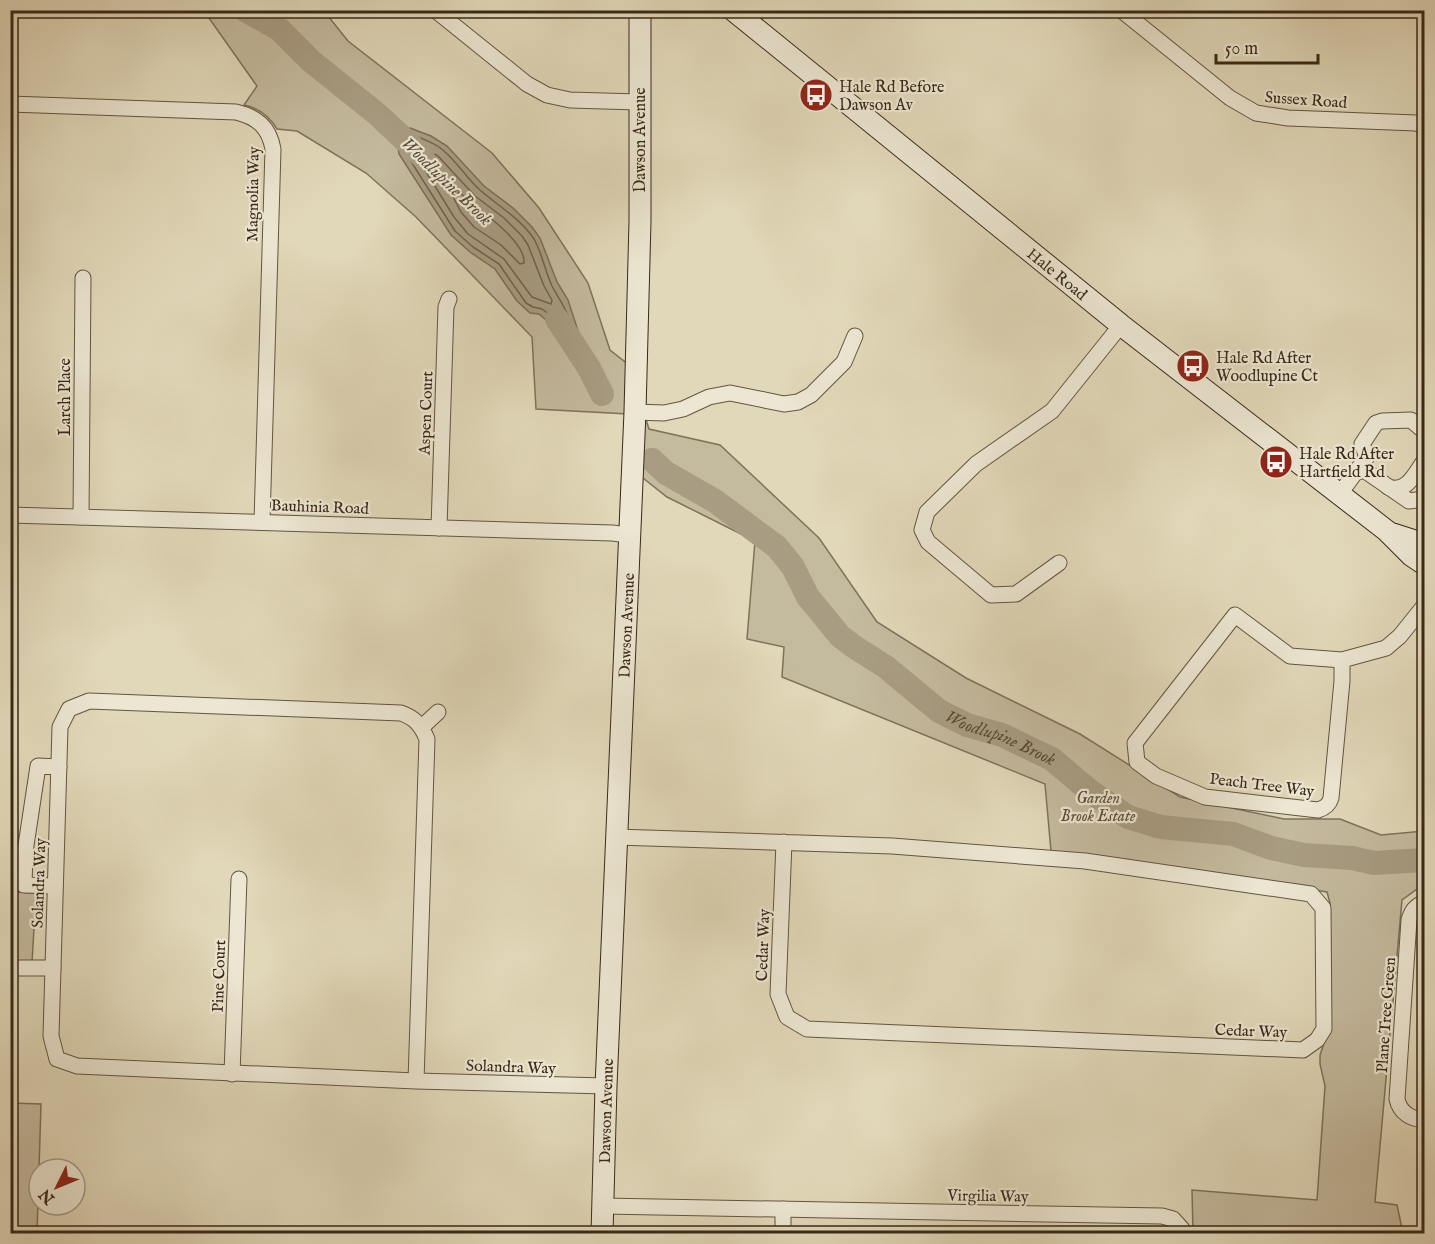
<svg xmlns="http://www.w3.org/2000/svg" width="1435" height="1244" viewBox="0 0 1435 1244" font-family="'IM FELL English',serif">
<style>
.green{fill:#c4ba9e;stroke:#7e725b;stroke-width:1.5}
.water{fill:#a89c82;stroke:#7c6e58;stroke-width:1.5}
.lines{fill:none;stroke-linecap:round;stroke-linejoin:round}
.shore{stroke:#70624d;stroke-width:1.5}
.river{stroke:#a89c82;stroke-width:24}
.minor-casing{stroke:#635540;stroke-width:17}
.secondary-casing{stroke:#392918;stroke-width:23}
.minor{stroke:#ece6d2;stroke-width:15}
.secondary{stroke:#ece6d2;stroke-width:21}
.labels{text-anchor:middle;stroke-width:4.5;stroke-linejoin:round;paint-order:stroke}
.poi-label{font-size:16px;fill:#392918;stroke:#ece6d2;text-anchor:start}
.street-label{font-size:16px;fill:#392918;stroke:#ece6d2}
.park-label{font-size:16px;font-style:italic;fill:#5c4d3a;stroke:#ece6d2}
.water-label{font-size:18px;font-style:italic;fill:#5a4c38;stroke:#ece6d2}
</style>
<rect width="100%" height="100%" fill="#e1d8b9"/>
<filter id="stains"><feTurbulence type="fractalNoise" baseFrequency=".00333" numOctaves="4"/><feColorMatrix values="0 0 0 0 .2 0 0 0 0 .09 0 0 0 0 .02 0 0 0 .5 -.17"/></filter>
<radialGradient id="worn" r=".72"><stop offset=".6" stop-color="#630" stop-opacity="0"/><stop offset="1" stop-color="#630" stop-opacity=".3"/></radialGradient>
<g class="green">
<path d="M204,11H324L348,41L492,153L539,208L588,283L610,350L629,365L649,429L720,445L819,538L877,622L966,678L1080,734L1180,797L1284,819H1340L1381,835L1424,831V884L1402,900L1375,1202L1397,1205L1403,1233H1193L1192,1190L1317,1200L1325,1086L1320,1064V1055L1328,1031L1330,903L1327,892L1051,851L1045,784L782,677L784,647L747,639L755,541L667,497L629,467L628,414L536,409L532,337L416,217L366,173L297,131L277,129C269,116 259,108 244,105L257,86Z"/>
<path d="M15,892L36,893L32,963L11,961Z"/>
<path d="M11,1103L41,1104L37,1233H11Z"/>
</g>
<path class="water" d="M410,128L431,136L447,146L484,186L513,208L532,227L540,238L557,282L568,300L581,340L569,349L546,320L539,314L530,313L517,301L495,269L470,252L451,235L399,154L397,141L401,131Z"/>
<g class="lines">
<g class="shore">
<path d="M410,134C420,138 430,141 439,147C455,158 465,177 480,190C498,206 520,218 534,239C542,253 545,271 552,286C560,301 574,319 571,336H567L550,315L542,309L533,307L526,303L499,264L473,247L455,231L405,152L403,141L406,136Z"/>
<path d="M415,144L438,156L475,196L504,218L522,236L528,245L544,286L552,300L551,304L532,297L504,259L468,234L454,217L412,149V145Z"/>
<path d="M451,188H455C471,206 526,238 524,263L520,264L501,245L474,227L461,212L450,191Z"/>
</g>
<g class="river">
<path d="M245,10L279,29L311,61L377,114L423,157"/>
<path d="M557,319L589,368L602,394"/>
<path id="s1" d="M652,460L666,473L715,501L777,547L793,567L808,597L840,636L853,646L886,667L939,711L967,725L1002,735L1052,759L1091,792L1128,817L1161,827L1233,834L1271,848L1304,855L1352,858L1374,863L1424,860"/>
</g>
<defs>
<g id="minor">
<path d="M435,10L527,84L547,95L570,100L638,102"/>
<path d="M1121,10L1230,98L1256,113L1288,118L1416,123L1424,126"/>
<path d="M10,104L236,112C257,117 269,127 273,149L262,522"/>
<path d="M635,412L664,413L683,409L709,397L730,393L784,404L798,402L811,395L844,362L855,336"/>
<path d="M1355,473L1367,457L1362,444L1376,423L1382,421L1411,420L1424,431"/>
<path d="M1388,487C1406,494 1415,474 1424,461"/>
<path d="M1339,495L1355,473L1364,470L1409,501L1424,499"/>
<path d="M10,515L612,533L629,535"/>
<path d="M81,517L83,278"/>
<path d="M439,528L446,307L449,299"/>
<path d="M1059,563L1016,594L991,595L928,542L922,530L927,512L976,464L1052,411L1121,325"/>
<path d="M1342,660V681L1331,798C1329,805 1325,808 1318,810L1205,797L1156,776L1137,762L1135,743L1235,615L1290,656L1342,660L1386,648L1400,636L1424,606"/>
<path d="M422,727L438,712"/>
<path d="M616,837L892,846L1085,861L1311,894L1323,908L1324,1029L1317,1040L1303,1050L807,1029L787,1017L778,994L784,842"/>
<path d="M55,886L24,885L25,852L38,766L59,767"/>
<path d="M1424,902C1415,907 1412,910 1409,920L1397,1099C1400,1113 1411,1119 1424,1120"/>
<path d="M10,968H53"/>
<path d="M232,1074L239,879"/>
<path d="M416,1081L427,739C421,725 415,718 401,713L89,701L69,709L60,727L51,1036L57,1059L77,1066L416,1081L606,1086"/>
<path d="M603,1206L1162,1216L1173,1219L1182,1229V1234"/>
<path d="M783,1234V1209"/>
</g>
<g id="secondary">
<path id="s2" d="M733,10L1121,325L1387,531L1412,556L1424,564"/>
<path d="M1393,534L1424,544"/>
<path id="s3" d="M602,1234L606,1086L635,412L640,221V10"/>
</g>
</defs>
<use href="#minor" class="minor-casing"/>
<use href="#secondary" class="secondary-casing"/>
<use href="#minor" class="minor"/>
<use href="#secondary" class="secondary"/>
</g>
<defs>
<symbol id="bus-disc" viewBox="-11 -11 22 22"><circle r="9.5" fill="#8f2418" stroke="#ece6d2"/><path d="M-5-6H5V4H4V6H2V4H-2V6H-4V4H-5ZM-3.5-4V0h7V-4ZM-3.5 1.2v1.5H-2V1.2ZM2 1.2v1.5H3.5V1.2Z" fill="#fff"/></symbol>
</defs>
<g fill-rule="evenodd">
<use href="#bus-disc" x="797" y="76" width="38" height="38"/>
<use href="#bus-disc" x="1174" y="347" width="38" height="38"/>
<use href="#bus-disc" x="1257" y="443" width="38" height="38"/>
</g>
<g class="labels">
<g class="poi-label">
<text x="839" y="92">Hale Rd Before<tspan x="839" dy="18">Dawson Av</tspan></text>
<text x="1216" y="363">Hale Rd After<tspan x="1216" dy="18">Woodlupine Ct</tspan></text>
<text x="1299" y="459">Hale Rd After<tspan x="1299" dy="18">Hartfield Rd</tspan></text>
</g>
<g class="street-label">
<text transform="translate(1306 99) rotate(4)" y="6">Sussex Road</text>
<text transform="translate(639 140) rotate(-90)" y="6">Dawson Avenue</text>
<text transform="translate(252 194) rotate(-89)" y="6">Magnolia Way</text>
<text dy="6" stroke="none"><textPath href="#s2" startOffset="418">Hale Road</textPath></text>
<text transform="translate(64 397) rotate(-90)" y="6">Larch Place</text>
<text transform="translate(425 413) rotate(-88)" y="6">Aspen Court</text>
<text transform="translate(320 506) rotate(2)" y="6">Bauhinia Road</text>
<text dy="6" stroke="none"><textPath href="#s3" startOffset="609">Dawson Avenue</textPath></text>
<text transform="translate(1262 784) rotate(7)" y="6">Peach Tree Way</text>
<text transform="translate(38 883) rotate(-88)" y="6">Solandra Way</text>
<text transform="translate(762 945) rotate(-88)" y="6">Cedar Way</text>
<text transform="translate(218 976) rotate(-88)" y="6">Pine Court</text>
<text transform="translate(1385 1015) rotate(-86)" y="6">Plane Tree Green</text>
<text transform="translate(1251 1030) rotate(2)" y="6">Cedar Way</text>
<text transform="translate(511 1066) rotate(2)" y="6">Solandra Way</text>
<text dy="6" stroke="none"><textPath href="#s3" startOffset="123">Dawson Avenue</textPath></text>
<text transform="translate(988 1195) rotate(1)" y="6">Virgilia Way</text>
</g>
<g class="park-label">
<text x="1098" y="803">Garden<tspan x="1098" dy="18">Brook Estate</tspan></text>
</g>
<g class="water-label">
<text transform="translate(447 181) rotate(44)" y="6">Woodlupine Brook</text>
<text dy="6" stroke="none"><textPath href="#s1" startOffset="454">Woodlupine Brook</textPath></text>
</g>
</g>
<rect width="1435" height="1244" fill="none" stroke="#e1d8b9" stroke-width="36"/>
<rect x="12" y="12" width="1411" height="1220" fill="none" stroke="#392918" stroke-width="3"/>
<rect x="18" y="18" width="1399" height="1208" fill="none" stroke="#392918" stroke-width="1.5"/>
<g transform="translate(57 1187) rotate(227)"><circle r="28" fill="#ece6d2" stroke="#a49a88" stroke-width="1.5"/>
<path d="M0-4.5L10 22L0 15L-10 22Z" fill="#8f2418"/>
<text y="-9" font-size="16" font-weight="bold" text-anchor="middle" fill="#392918">N</text>
</g>
<path d="M1216 54v9h102v-9" fill="none" stroke="#392918" stroke-width="3"/>
<text x="1225" y="54" font-size="18" fill="#392918" stroke="#ece6d2" stroke-width="4.5" paint-order="stroke">50 m</text>
<rect width="100%" height="100%" filter="url(#stains)"/>
<rect width="100%" height="100%" fill="url(#worn)"/>
</svg>
